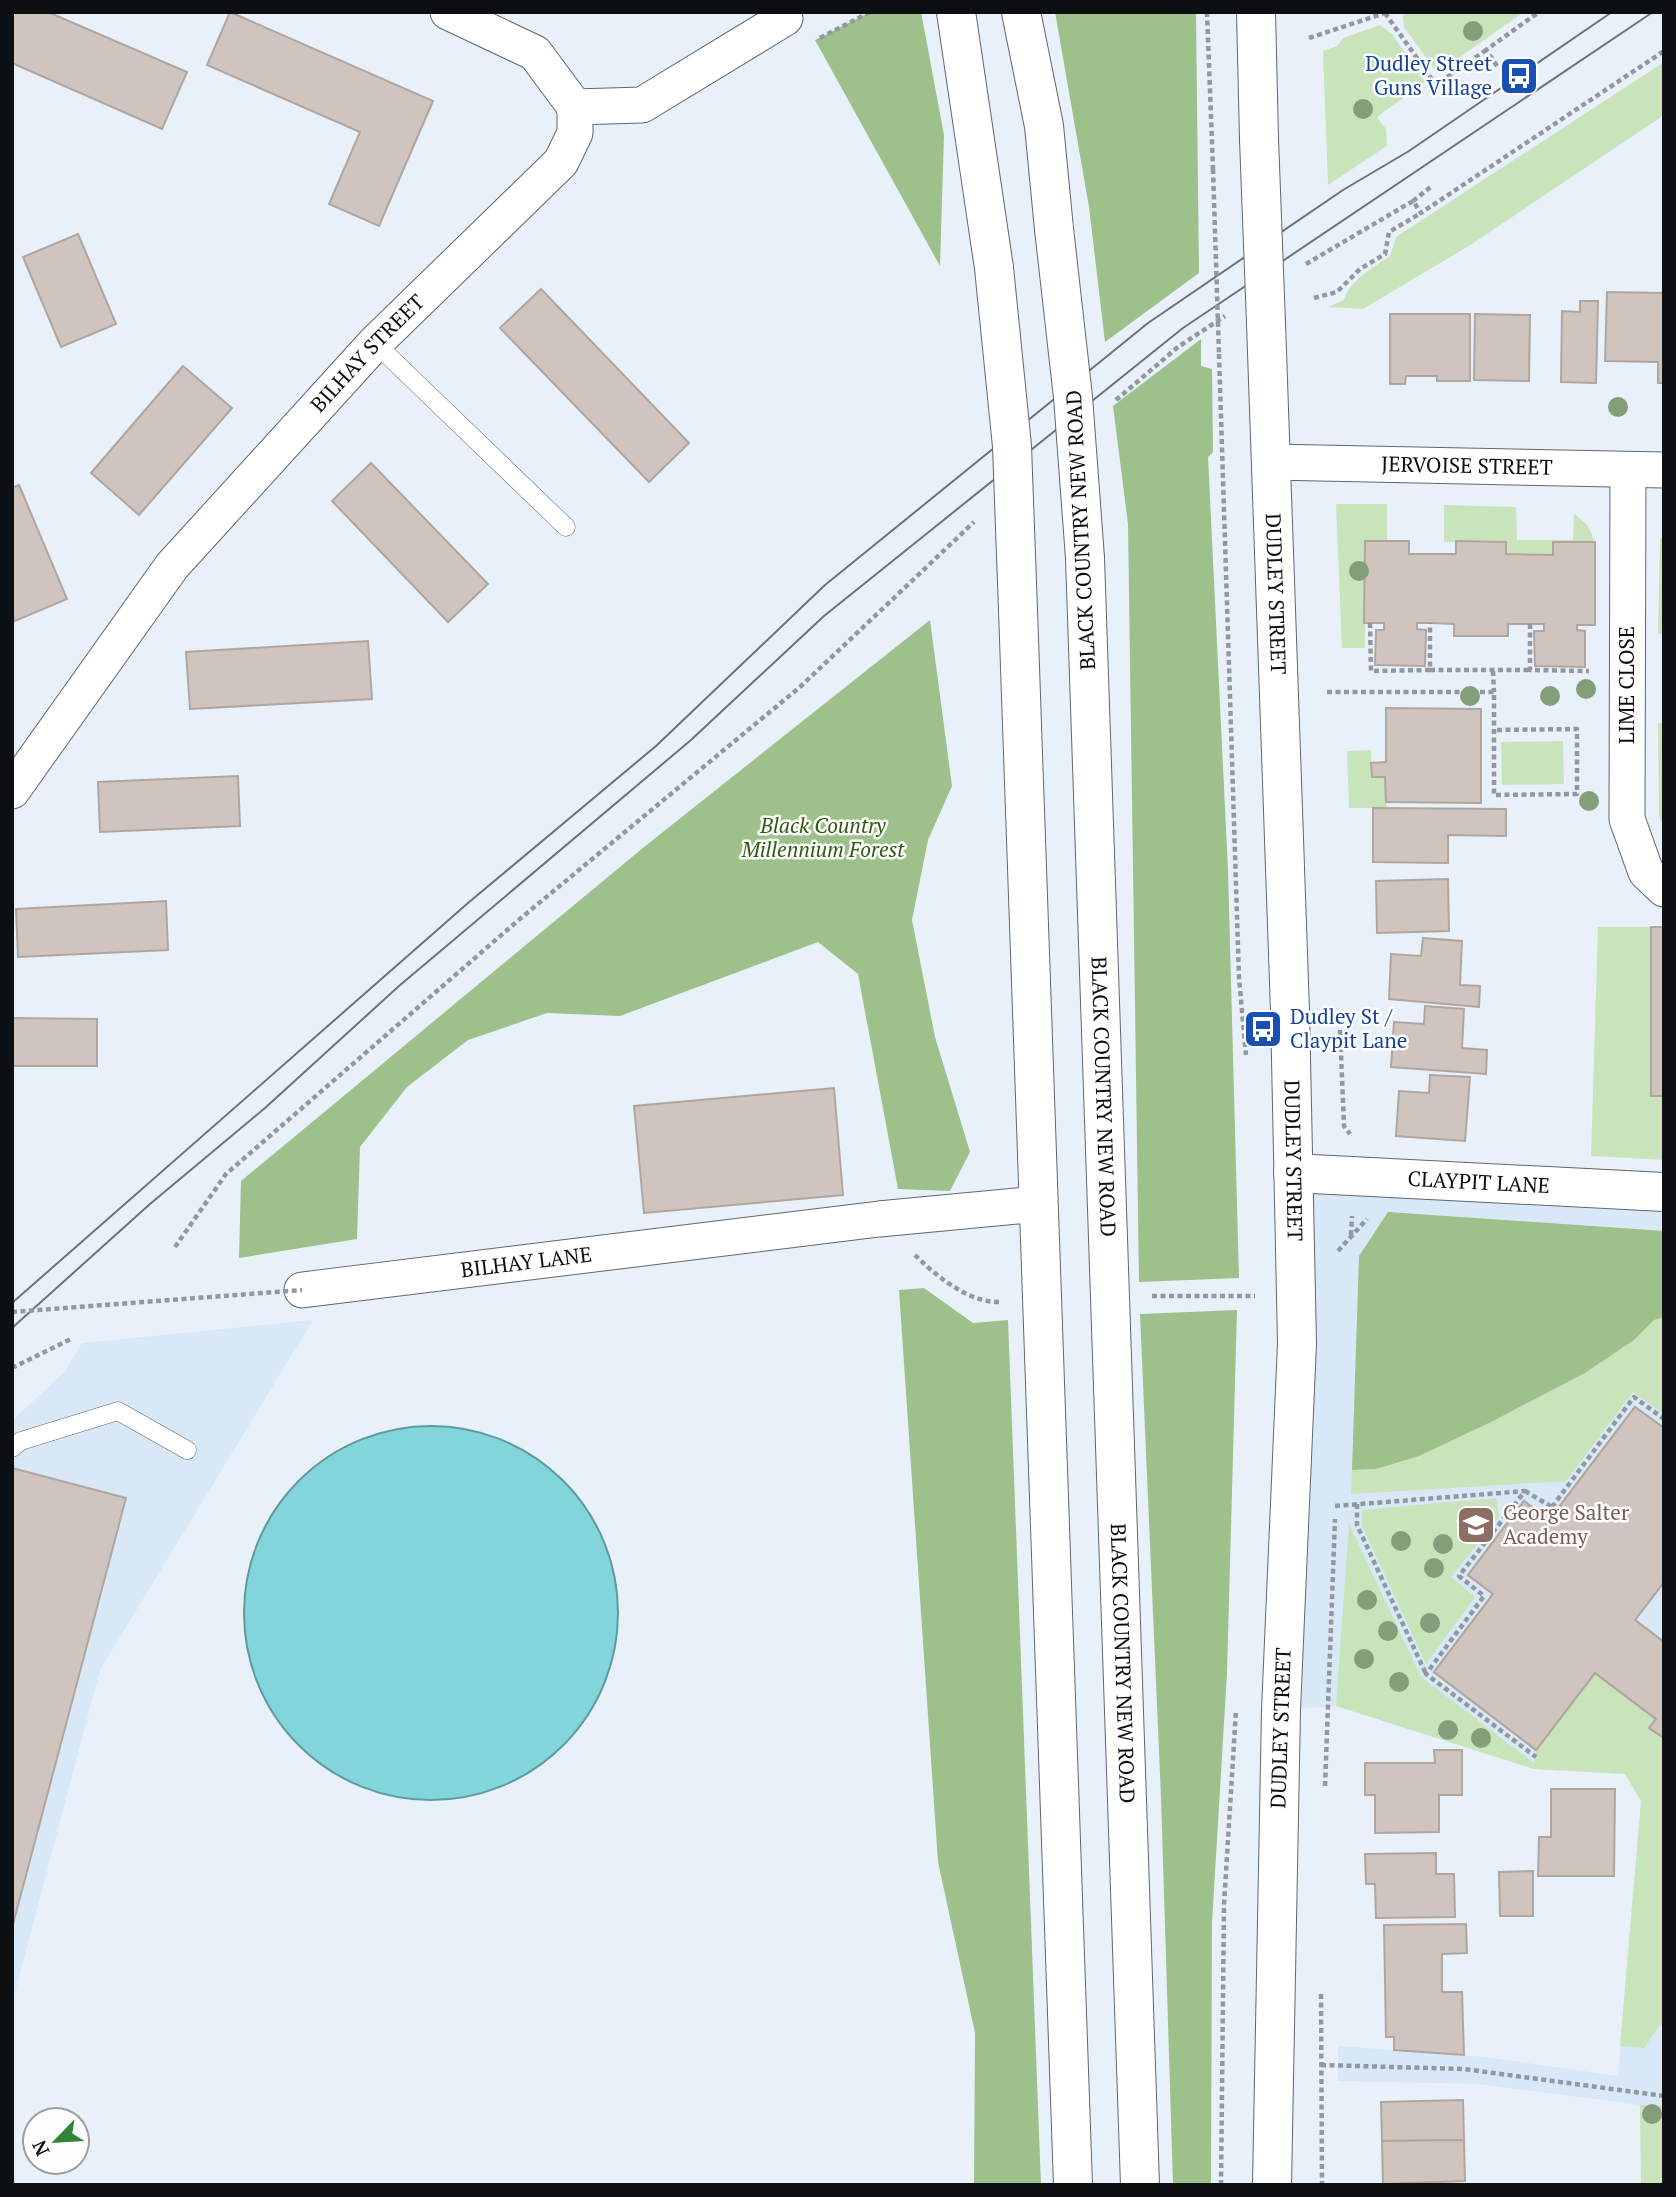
<svg xmlns="http://www.w3.org/2000/svg" width="1676" height="2197" viewBox="0 0 1676 2197" font-family="'PT Serif',serif">
<style>
.built{fill:#d9e8f7}
.green{fill:#c9e4bb}
.forest{fill:#9ec08b}
.water{fill:#81d5db;stroke:#5e9a9f;stroke-width:2}
.building{fill:#d0c5be;stroke:#b0a59f;stroke-width:2}
.lines{fill:none;stroke-linecap:round;stroke-linejoin:round}
.service-casing{stroke:#5f676f;stroke-width:19}
.minor-casing{stroke:#5f676f;stroke-width:37}
.tertiary-casing{stroke:#5f676f;stroke-width:40}
.trunk-casing{stroke:#5f676f;stroke-width:40}
.path{stroke:#92989f;stroke-width:4.5;stroke-dasharray:5 3.5;stroke-linecap:butt}
.service{stroke:#fff;stroke-width:18}
.minor{stroke:#fff;stroke-width:35}
.tertiary{stroke:#fff;stroke-width:38}
.trunk{stroke:#fff;stroke-width:38}
.tram{stroke:#6c7278;stroke-width:2}
.tertiary-bridge-casing{stroke:#5f676f;stroke-width:40;stroke-linecap:butt}
.trunk-bridge-casing{stroke:#5f676f;stroke-width:40;stroke-linecap:butt}
.path-bridge{stroke:#92989f;stroke-width:4.5;stroke-dasharray:5 3.5;stroke-linecap:butt}
.tertiary-bridge{stroke:#fff;stroke-width:38}
.trunk-bridge{stroke:#fff;stroke-width:38}
.tree{fill:#839e79}
.labels{text-anchor:middle;stroke-width:5;stroke-linejoin:round;paint-order:stroke}
.transit-label{font-size:21px;fill:#164399;stroke:#fdfdfd;text-anchor:end}
.street-label{font-size:21px;fill:#0d1013;stroke:#fdfdfd}
.park-label{font-size:21px;font-style:italic;fill:#305a0f;stroke:#fdfdfd}
.education-label{font-size:21px;fill:#785e54;stroke:#fdfdfd;text-anchor:start}
</style>
<rect width="100%" height="100%" fill="#e8f1fa"/>
<g class="built">
<path d="M1293,1173L1664,1192V2185H1641L1640,2105L1478,2084L1338,2081V2046L1485,2057L1618,2076L1641,1801L1625,1774L1534,1769L1336,1706L1281,1710Z"/>
<path d="M313,1320L100,1670L12,2004V1421L64,1372L82,1343Z"/>
</g>
<g class="green">
<path d="M1414,12H1524L1437,73L1404,27L1403,15Z"/>
<path d="M1380,25L1392,34L1425,82L1377,117L1386,129L1387,146L1328,185L1323,51L1337,46L1343,38Z"/>
<path d="M1664,62V115L1472,244L1363,309L1328,307L1344,300C1351,279 1373,268 1390,256L1396,237Z"/>
<path d="M1336,504H1387V541H1365V648H1342Z"/>
<path d="M1444,505L1516,507L1517,540H1573L1574,513L1588,526L1595,542H1553V555L1506,554L1505,542H1444Z"/>
<path d="M1664,536V634H1658L1660,539Z"/>
<path d="M1658,723H1664V828L1659,816Z"/>
<path d="M1563,741L1564,784L1502,785L1501,742Z"/>
<path d="M1371,750L1372,777H1385L1387,808H1349L1347,751Z"/>
<path d="M1598,927H1651V1096H1664V1160L1591,1156Z"/>
<path d="M1664,1317V1414L1633,1392L1566,1481L1351,1494L1352,1470L1376,1469L1493,1421L1585,1373L1634,1340L1654,1320Z"/>
<path d="M1496,1498L1499,1517L1451,1577L1475,1597L1426,1664L1362,1526V1510Z"/>
<path d="M1349,1524L1421,1677L1534,1763L1536,1750L1595,1673L1656,1719L1650,1728L1664,1738V2025H1660L1644,2048L1620,2046L1641,1801L1625,1774L1534,1769L1336,1706Z"/>
<path d="M1640,2105L1664,2106V2185H1641Z"/>
</g>
<g class="forest">
<path d="M870,12H921L944,135L940,266L815,40Z"/>
<path d="M1055,12H1196L1199,273L1105,342L1089,207Z"/>
<path d="M1201,339V366L1212,369L1213,452L1208,457L1228,870L1239,1278L1139,1282L1128,524L1113,406Z"/>
<path d="M930,620L952,786L928,840L912,920L935,1037L970,1152L950,1191L898,1189L858,974L818,942L620,1016L547,1013L468,1040L407,1087L360,1147L357,1239L239,1258L241,1181L644,847Z"/>
<path d="M1388,1212L1664,1231V1317L1654,1320L1634,1340L1585,1373L1493,1421L1419,1456L1376,1469L1352,1470L1359,1256Z"/>
<path d="M924,1288L973,1323L1008,1320L1041,2185H974L975,2033L938,1862L899,1290Z"/>
<path d="M1237,1310L1227,1673L1212,1923L1211,2185H1173L1161,1797L1140,1314Z"/>
</g>
<circle class="water" cx="431" cy="1613" r="187"/>
<g class="building">
<path d="M12,12H48L187,72L162,129L12,63Z"/>
<path d="M230,12L433,101L379,226L329,204L360,132L207,65Z"/>
<path d="M78,234L116,324L61,347L23,257Z"/>
<path d="M541,289L689,443L649,482L500,328Z"/>
<path d="M1607,292L1664,293V383H1658V362L1605,361Z"/>
<path d="M1580,301H1598L1596,383L1561,382L1562,311L1580,312Z"/>
<path d="M1390,314H1470V381H1437V376H1406L1405,384H1390Z"/>
<path d="M1475,314L1530,315L1529,381L1474,380Z"/>
<path d="M183,366L232,408L139,515L91,473Z"/>
<path d="M371,463L488,584L448,622L332,501Z"/>
<path d="M19,485L67,599L15,621L12,613V488Z"/>
<path d="M1365,541H1409V554H1456V541L1506,542V554L1553,555V542H1595V625H1577V630L1585,631V667L1535,666L1534,631H1544V624H1508V636H1454V624L1430,623H1417V629L1426,630L1425,666L1375,665L1376,630H1384V623H1364Z"/>
<path d="M368,641L372,699L190,709L186,652Z"/>
<path d="M1386,708L1481,709V803L1386,802L1385,777H1372L1371,763L1386,762Z"/>
<path d="M238,776L240,826L100,832L98,782Z"/>
<path d="M1373,808L1506,809V836L1448,835V863L1373,862Z"/>
<path d="M1448,879L1449,931L1377,933L1376,881Z"/>
<path d="M166,901L168,950L18,957L16,909Z"/>
<rect x="1651" y="927" width="13" height="169"/>
<path d="M1423,938L1462,941L1460,985L1480,986L1479,1007L1389,999L1391,954L1421,956Z"/>
<path d="M1425,1006L1464,1009L1462,1048L1487,1050L1486,1074L1391,1067L1394,1022L1424,1024Z"/>
<path d="M12,1018L97,1019V1066H12Z"/>
<path d="M1430,1075L1470,1077L1465,1141L1396,1136L1399,1091L1429,1093Z"/>
<path d="M834,1088L843,1195L644,1213L634,1106Z"/>
<path d="M1635,1407L1664,1428V1582L1635,1620L1664,1642V1738L1649,1728L1656,1719L1595,1673L1536,1750L1434,1672L1493,1594L1468,1575L1524,1501L1549,1520Z"/>
<path d="M1635,1407L1664,1428V1582L1635,1620L1664,1642V1738L1649,1728L1656,1719L1595,1673L1536,1750L1434,1672L1493,1594L1468,1575L1524,1501L1549,1520Z"/>
<path d="M12,1468L126,1498L12,1928Z"/>
<path d="M1434,1750H1462V1795H1439V1832L1375,1833V1795H1365V1763H1435Z"/>
<path d="M1551,1789H1615L1614,1876H1538L1539,1837H1551Z"/>
<path d="M1436,1853V1874H1454L1455,1917L1376,1918L1375,1884H1366L1365,1854Z"/>
<path d="M1533,1871V1916H1500L1499,1872Z"/>
<path d="M1466,1924L1467,1953L1442,1954V1992H1462L1464,2055L1394,2050V2037H1386L1384,1925Z"/>
<path d="M1463,2100L1464,2140L1382,2141L1381,2102Z"/>
<path d="M1464,2140L1465,2181L1383,2184L1382,2141Z"/>
</g>
<g class="lines">
<defs>
<g id="service">
<path d="M375,343L566,527"/>
<path d="M12,1448L21,1441L118,1411L187,1450"/>
</g>
<g id="minor">
<path d="M448,12L535,53L575,107"/>
<path id="s1" d="M1271,462L1664,470"/>
<path d="M1628,470L1627,819L1646,872L1664,889"/>
<path id="s2" d="M12,791L172,566L375,343L561,162L575,133V107L642,105L785,18"/>
<path id="s3" d="M302,1290L879,1219L1038,1204"/>
</g>
<g id="tertiary">
<path d="M1256,12L1259,139"/>
<path id="s4" d="M1266,323L1290,1011L1297,1343L1281,1710L1272,2185"/>
<path id="s5" d="M1293,1173L1664,1192"/>
</g>
<g id="trunk">
<path d="M956,12L994,268"/>
<path d="M1021,12L1044,126L1054,229"/>
<path id="s6" d="M1085,558L1140,2185"/>
<path d="M1018,610L1073,2185"/>
</g>
</defs>
<use href="#service" class="service-casing"/>
<use href="#minor" class="minor-casing"/>
<use href="#tertiary" class="tertiary-casing"/>
<use href="#trunk" class="trunk-casing"/>
<g class="path">
<path d="M1207,12L1213,169"/>
<path d="M1385,13L1436,85L1486,50"/>
<path d="M820,38L870,12"/>
<path d="M1309,38L1388,12"/>
<path d="M1497,66L1486,50L1539,12"/>
<path d="M1413,201L1432,186"/>
<path d="M1306,264L1413,201L1421,213L1664,51"/>
<path d="M1314,298L1337,292L1360,269L1385,254L1389,232L1421,213"/>
<path d="M1219,354L1239,978L1246,1055"/>
<path d="M1116,400L1178,347L1225,316"/>
<path d="M1370,623L1371,671L1430,670V623"/>
<path d="M1530,624V670L1589,671"/>
<path d="M1430,670H1530"/>
<path d="M1493,671L1494,692"/>
<path d="M1327,692H1494V795L1577,794V729L1494,730"/>
<path d="M1340,1030L1344,1126L1350,1134"/>
<path d="M1351,1235L1352,1216"/>
<path d="M175,1247L226,1174L521,918L800,687L974,522"/>
<path d="M1338,1251L1367,1219"/>
<path d="M915,1255C936,1276 969,1303 1000,1302"/>
<path d="M1152,1296H1255"/>
<path d="M12,1368L73,1338"/>
<path d="M1525,1491L1557,1510"/>
<path d="M1357,1504V1525L1426,1674"/>
<path d="M1335,1506L1525,1491L1459,1576L1484,1596L1426,1674L1536,1757"/>
<path d="M1552,1507L1634,1397L1664,1419"/>
<path d="M1325,1786L1335,1519"/>
<path d="M1321,1994L1322,2185"/>
<path d="M1321,2065L1464,2069L1664,2096"/>
<path d="M1221,2185L1224,1905L1236,1710"/>
</g>
<use href="#service" class="service"/>
<use href="#minor" class="minor"/>
<use href="#tertiary" class="tertiary"/>
<use href="#trunk" class="trunk"/>
<g class="tram">
<path d="M12,1303L468,903L656,746L825,585L1148,323L1343,190L1409,151L1612,12"/>
<path d="M12,1328L150,1204L265,1108L399,986L691,740L824,616L1183,328L1653,12"/>
</g>
<defs>
<path id="tertiary-bridge" d="M1259,139L1266,323"/>
<g id="trunk-bridge">
<path d="M1054,229L1073,397L1085,558"/>
<path d="M994,268L1012,446L1018,610"/>
</g>
</defs>
<use href="#tertiary-bridge" class="tertiary-bridge-casing"/>
<use href="#trunk-bridge" class="trunk-bridge-casing"/>
<g class="path-bridge">
<path d="M1213,169L1219,354"/>
<path d="M12,1312L302,1290"/>
</g>
<use href="#tertiary-bridge" class="tertiary-bridge"/>
<use href="#trunk-bridge" class="trunk-bridge"/>
</g>
<g class="tree">
<circle cx="1473" cy="31" r="10"/>
<circle cx="1363" cy="109" r="10"/>
<circle cx="1618" cy="407" r="10"/>
<circle cx="1359" cy="571" r="10"/>
<circle cx="1586" cy="689" r="10"/>
<circle cx="1470" cy="696" r="10"/>
<circle cx="1550" cy="696" r="10"/>
<circle cx="1589" cy="801" r="10"/>
<circle cx="1401" cy="1541" r="10"/>
<circle cx="1443" cy="1544" r="10"/>
<circle cx="1434" cy="1568" r="10"/>
<circle cx="1367" cy="1600" r="10"/>
<circle cx="1430" cy="1623" r="10"/>
<circle cx="1388" cy="1631" r="10"/>
<circle cx="1364" cy="1659" r="10"/>
<circle cx="1399" cy="1682" r="10"/>
<circle cx="1448" cy="1730" r="10"/>
<circle cx="1481" cy="1738" r="10"/>
<circle cx="1652" cy="2114" r="10"/>
</g>
<defs>
<symbol id="bus-square" viewBox="-11 -11 22 22"><rect x="-9" y="-9" width="18" height="18" rx="4" fill="#1a4fb4" stroke="#fdfdfd"/><path d="M-5-6H5V4H4V6H2V4H-2V6H-4V4H-5ZM-3.5-4V0h7V-4ZM-3.5 1.2v1.5H-2V1.2ZM2 1.2v1.5H3.5V1.2Z" fill="#fff"/></symbol>
<symbol id="school-square" viewBox="-11 -11 22 22"><rect x="-9" y="-9" width="18" height="18" rx="4" fill="#8d6e63" stroke="#fdfdfd"/><path d="M0-5L7-2L0 1L-7-2ZM-4 1L0 2.5L4 1V4Q0 6-4 4Z" fill="#fff"/></symbol>
</defs>
<g fill-rule="evenodd">
<use href="#bus-square" x="1497" y="54" width="44" height="44"/>
<use href="#bus-square" x="1241" y="1007" width="44" height="44"/>
<use href="#school-square" x="1454" y="1503" width="44" height="44"/>
</g>
<g class="labels">
<g class="transit-label">
<text x="1492" y="71">Dudley Street<tspan x="1492" dy="24">Guns Village</tspan></text>
<text x="1290" y="1024" text-anchor="start">Dudley St /<tspan x="1290" dy="24">Claypit Lane</tspan></text>
</g>
<g class="street-label">
<text dy="7" stroke="none"><textPath href="#s2" startOffset="565">BILHAY STREET</textPath></text>
<text dy="7" stroke="none"><textPath href="#s1" startOffset="196">JERVOISE STREET</textPath></text>
<text transform="translate(1081 530) rotate(-93)" y="7">BLACK COUNTRY NEW ROAD</text>
<text dy="7" stroke="none"><textPath href="#s4" startOffset="271">DUDLEY STREET</textPath></text>
<text transform="translate(1627 685) rotate(-90)" y="7">LIME CLOSE</text>
<text dy="7" stroke="none"><textPath href="#s6" startOffset="539">BLACK COUNTRY NEW ROAD</textPath></text>
<text dy="7" stroke="none"><textPath href="#s4" startOffset="838">DUDLEY STREET</textPath></text>
<text dy="7" stroke="none"><textPath href="#s5" startOffset="186">CLAYPIT LANE</textPath></text>
<text dy="7" stroke="none"><textPath href="#s3" startOffset="226">BILHAY LANE</textPath></text>
<text dy="7" stroke="none"><textPath href="#s6" startOffset="1106">BLACK COUNTRY NEW ROAD</textPath></text>
<text transform="translate(1281 1728) rotate(-88)" y="7">DUDLEY STREET</text>
</g>
<g class="park-label">
<text x="823" y="833">Black Country<tspan x="823" dy="24">Millennium Forest</tspan></text>
</g>
<g class="education-label">
<text x="1503" y="1520">George Salter<tspan x="1503" dy="24">Academy</tspan></text>
</g>
</g>
<rect width="1676" height="2197" fill="none" stroke="#0d1013" stroke-width="28"/>
<g transform="translate(56 2141) rotate(245)"><circle r="33" fill="#fdfdfd" stroke="#9d9e9f" stroke-width="2"/>
<path d="M0-5L12 26L0 18L-12 26Z" fill="#2f8636"/>
<text y="-10" font-size="19" font-weight="bold" text-anchor="middle" fill="#0d1013">N</text>
</g>
</svg>
